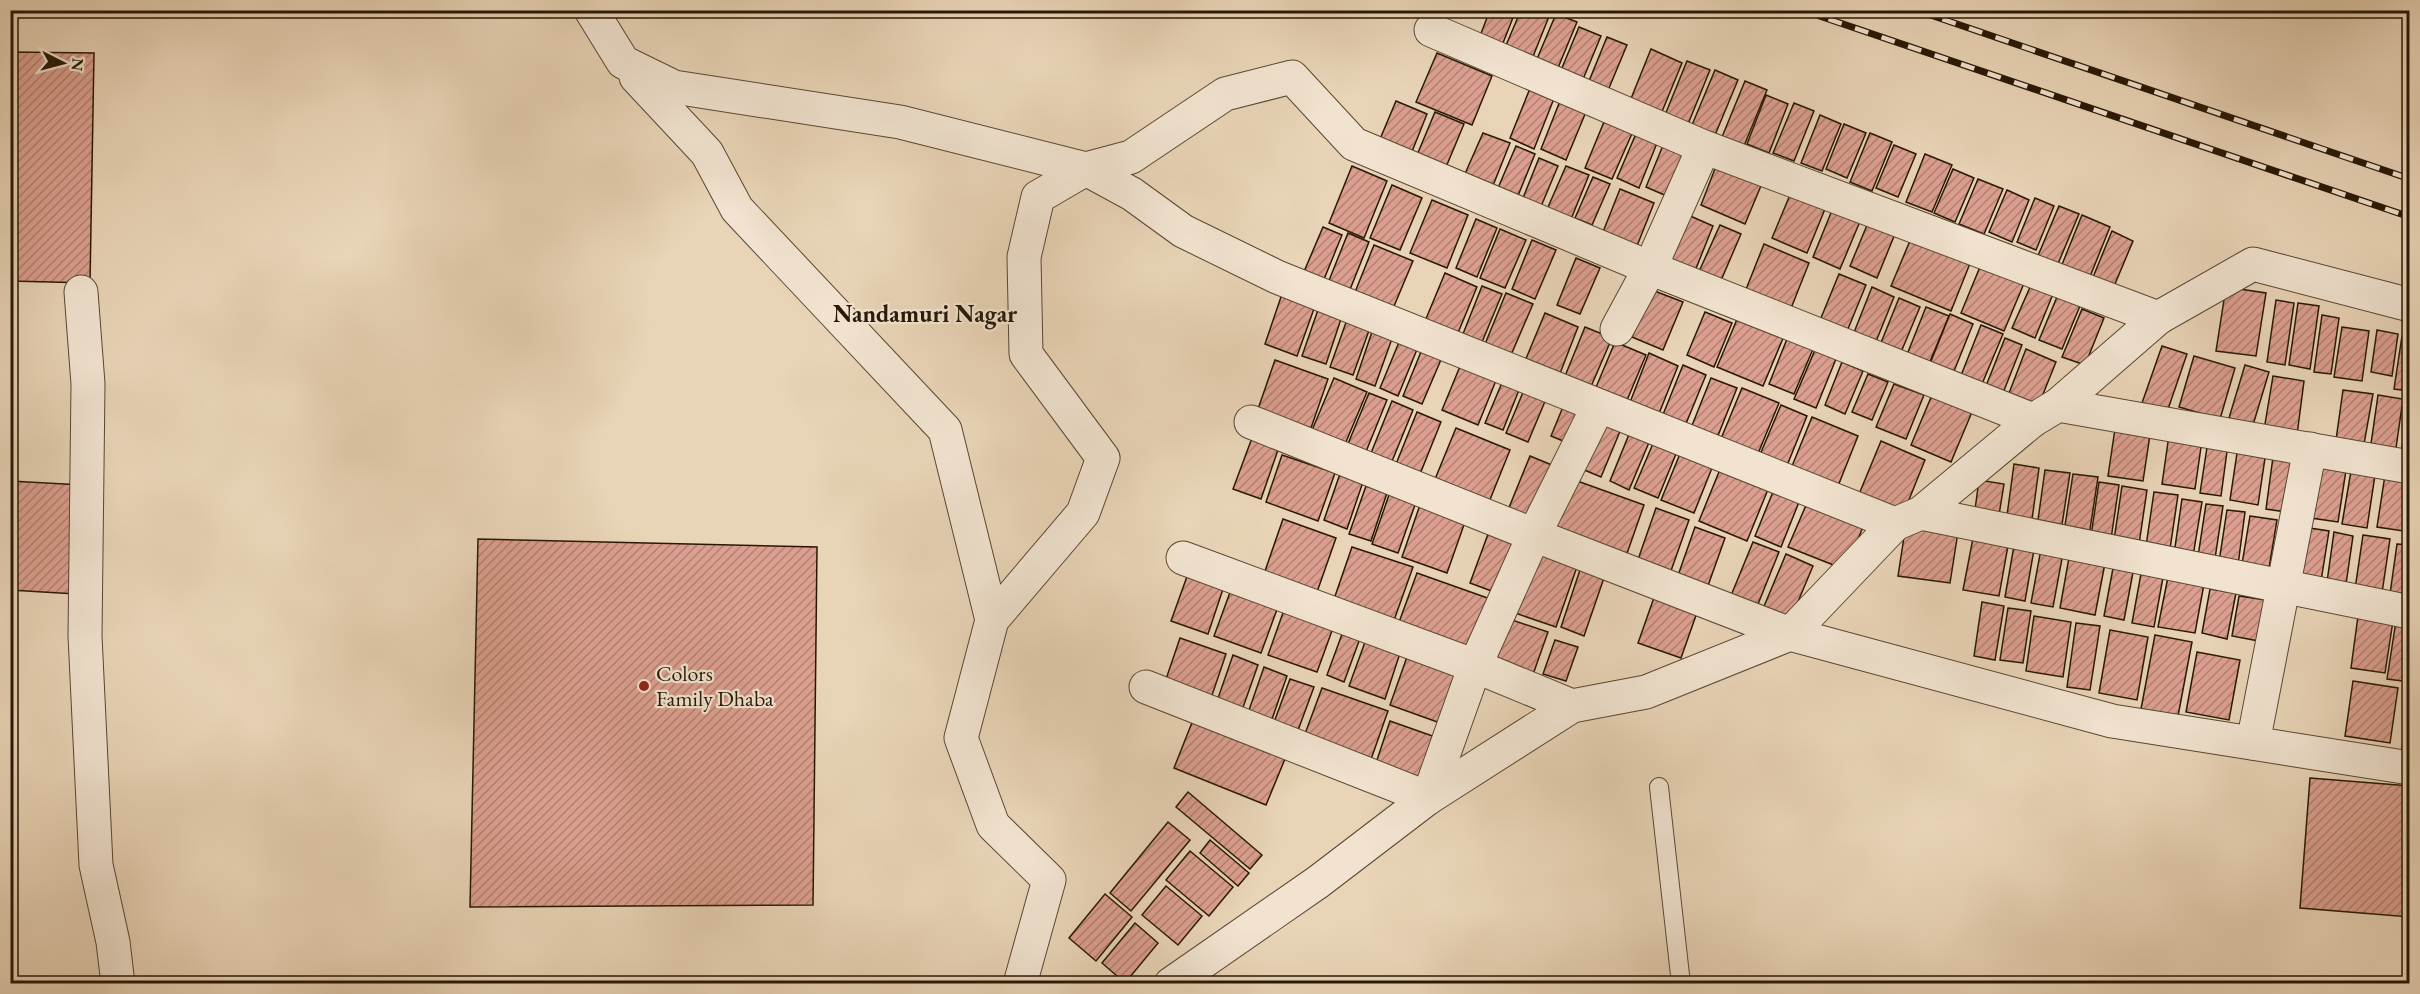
<svg xmlns="http://www.w3.org/2000/svg" width="2420" height="994" viewBox="0 0 2420 994" font-family="'EB Garamond',serif">
<style>
.building{fill:url(#building-hatch);stroke:#281806;stroke-width:1.5}
.lines{fill:none;stroke-linecap:round;stroke-linejoin:round}
.service-casing{stroke:#584732;stroke-width:20}
.minor-casing{stroke:#584732;stroke-width:35}
.service{stroke:#f1e3d0;stroke-width:18}
.minor{stroke:#f1e3d0;stroke-width:33}
.rail-casing{stroke:#281806;stroke-width:7}
.rail{stroke:#f1e3d0;stroke-width:4.5;stroke-dasharray:14;stroke-linecap:butt}
.poi-dot{fill:#8f2418;stroke:#f1e3d0;stroke-width:2}
.labels{text-anchor:middle;stroke-width:4.5;stroke-linejoin:round;paint-order:stroke}
.poi-label{font-size:22px;fill:#281806;stroke:#f1e3d0;text-anchor:start}
.neighbourhood-label{font-size:24px;font-weight:bold;fill:#281806;stroke:#f1e3d0}
</style>
<defs>
<pattern id="building-hatch" width="6" height="6" patternUnits="userSpaceOnUse" patternTransform="scale(1.5)"><rect width="6" height="6" fill="#dc9f8f"/><path d="M-1 1l2-2M0 6l6-6M5 7l2-2" fill="none" stroke="#b28173"/></pattern>
</defs>
<rect width="100%" height="100%" fill="#e9d4b7"/>
<filter id="stains"><feTurbulence type="fractalNoise" baseFrequency=".00333" numOctaves="4"/><feColorMatrix values="0 0 0 0 .2 0 0 0 0 .09 0 0 0 0 .02 0 0 0 .5 -.17"/></filter>
<radialGradient id="worn" r=".72"><stop offset=".6" stop-color="#630" stop-opacity="0"/><stop offset="1" stop-color="#630" stop-opacity=".3"/></radialGradient>
<g class="building">
<path d="M1490,10H1516L1499,53L1477,44Z"/>
<path d="M1521,10H1541L1550,14L1528,69L1501,57Z"/>
<path d="M1556,14L1577,22L1555,75L1534,66Z"/>
<path d="M1579,27L1601,36L1581,84L1559,75Z"/>
<path d="M1607,37L1627,45L1604,100L1585,91Z"/>
<path d="M1651,49L1682,63L1661,114L1630,101Z"/>
<path d="M10,52L94,53L90,283L10,281Z"/>
<path d="M1437,53L1492,76L1472,125L1416,102Z"/>
<path d="M1687,61L1710,70L1688,124L1665,115Z"/>
<path d="M1715,70L1738,80L1715,135L1692,125Z"/>
<path d="M1745,81L1767,90L1744,146L1722,137Z"/>
<path d="M1531,86L1555,96L1534,149L1510,138Z"/>
<path d="M1766,95L1788,104L1769,153L1747,144Z"/>
<path d="M1562,96L1588,107L1566,160L1541,149Z"/>
<path d="M1396,101L1427,114L1407,164L1375,151Z"/>
<path d="M1794,103L1814,111L1794,161L1773,153Z"/>
<path d="M1435,112L1464,124L1441,179L1412,167Z"/>
<path d="M1820,115L1841,124L1822,171L1801,163Z"/>
<path d="M1606,117L1634,129L1612,179L1585,168Z"/>
<path d="M1844,124L1866,133L1847,178L1826,169Z"/>
<path d="M1638,129L1659,138L1639,188L1617,178Z"/>
<path d="M1483,133L1510,143L1492,188L1464,176Z"/>
<path d="M1870,133L1892,142L1872,191L1850,182Z"/>
<path d="M1666,138L1697,150L1676,200L1646,187Z"/>
<path d="M1894,145L1916,154L1898,197L1876,188Z"/>
<path d="M1516,146L1535,154L1515,203L1495,195Z"/>
<path d="M1925,154L1952,165L1932,212L1906,202Z"/>
<path d="M1539,158L1558,166L1537,216L1519,208Z"/>
<path d="M1718,161L1763,181L1745,224L1701,205Z"/>
<path d="M1352,166L1387,181L1364,238L1329,223Z"/>
<path d="M1566,166L1589,175L1569,224L1545,214Z"/>
<path d="M1953,169L1974,178L1955,222L1934,213Z"/>
<path d="M1593,177L1610,184L1592,225L1575,218Z"/>
<path d="M1978,179L2003,189L1984,234L1959,224Z"/>
<path d="M1392,185L1422,198L1400,250L1370,238Z"/>
<path d="M1620,189L1654,203L1633,256L1599,242Z"/>
<path d="M2007,190L2029,200L2012,242L1989,232Z"/>
<path d="M1790,195L1825,209L1807,253L1772,238Z"/>
<path d="M2035,198L2054,206L2036,250L2017,242Z"/>
<path d="M1432,200L1468,215L1447,268L1410,253Z"/>
<path d="M2059,206L2079,214L2057,266L2037,258Z"/>
<path d="M1833,208L1861,219L1840,269L1813,257Z"/>
<path d="M1688,215L1713,226L1691,281L1665,270Z"/>
<path d="M2082,215L2110,227L2089,279L2061,267Z"/>
<path d="M1870,218L1897,229L1877,278L1850,266Z"/>
<path d="M1476,219L1497,228L1477,277L1456,268Z"/>
<path d="M1720,225L1741,234L1719,285L1697,276Z"/>
<path d="M1323,227L1342,235L1320,289L1300,281Z"/>
<path d="M1500,229L1526,240L1505,288L1480,278Z"/>
<path d="M2112,231L2133,241L2112,291L2091,282Z"/>
<path d="M1348,233L1369,242L1347,297L1326,288Z"/>
<path d="M1912,236L1971,261L1951,311L1891,286Z"/>
<path d="M1532,240L1556,250L1535,299L1512,289Z"/>
<path d="M1764,244L1809,263L1786,321L1741,302Z"/>
<path d="M1374,245L1413,261L1389,318L1351,302Z"/>
<path d="M1576,258L1600,268L1580,314L1557,305Z"/>
<path d="M1982,262L2025,281L2004,331L1961,313Z"/>
<path d="M1445,273L1477,287L1455,340L1423,326Z"/>
<path d="M1839,274L1866,285L1843,341L1816,330Z"/>
<path d="M2031,285L2053,294L2035,338L2012,328Z"/>
<path d="M1482,286L1502,294L1480,347L1461,339Z"/>
<path d="M1872,287L1894,297L1873,349L1851,340Z"/>
<path d="M2226,287L2266,293L2256,356L2216,351Z"/>
<path d="M1652,290L1683,302L1663,350L1632,337Z"/>
<path d="M1506,293L1533,304L1511,355L1485,344Z"/>
<path d="M1282,294L1315,306L1297,356L1265,344Z"/>
<path d="M2057,297L2080,306L2062,349L2039,340Z"/>
<path d="M1899,298L1920,307L1896,364L1876,355Z"/>
<path d="M2276,300L2294,303L2285,365L2267,362Z"/>
<path d="M2298,303L2319,306L2310,369L2289,365Z"/>
<path d="M1320,304L1343,313L1326,364L1302,356Z"/>
<path d="M1926,307L1949,316L1926,371L1904,362Z"/>
<path d="M2082,309L2104,318L2085,365L2062,357Z"/>
<path d="M1705,312L1732,323L1714,367L1687,355Z"/>
<path d="M1545,313L1578,327L1559,376L1525,361Z"/>
<path d="M1950,314L1973,324L1950,381L1927,371Z"/>
<path d="M2322,315L2339,318L2331,374L2314,372Z"/>
<path d="M1348,317L1371,325L1353,375L1330,367Z"/>
<path d="M1738,317L1784,336L1763,386L1717,367Z"/>
<path d="M1981,325L2003,334L1979,391L1958,383Z"/>
<path d="M1374,326L1394,333L1375,386L1356,379Z"/>
<path d="M1585,327L1612,338L1589,391L1563,381Z"/>
<path d="M2342,327L2369,331L2362,381L2334,377Z"/>
<path d="M2377,330L2398,334L2392,376L2371,372Z"/>
<path d="M1402,335L1420,342L1398,396L1380,388Z"/>
<path d="M2402,336L2410,337V391L2394,389Z"/>
<path d="M2005,338L2022,345L2001,398L1984,391Z"/>
<path d="M1787,339L1813,349L1794,394L1769,384Z"/>
<path d="M1615,342L1646,355L1625,405L1594,392Z"/>
<path d="M2162,346L2187,354L2167,412L2142,403Z"/>
<path d="M1423,347L1443,355L1422,404L1403,396Z"/>
<path d="M2026,349L2056,362L2035,414L2006,401Z"/>
<path d="M1815,350L1836,359L1816,408L1794,399Z"/>
<path d="M1649,353L1678,366L1658,416L1629,405Z"/>
<path d="M2194,356L2235,368L2220,419L2179,407Z"/>
<path d="M1275,360L1328,379L1311,428L1258,409Z"/>
<path d="M1842,362L1863,371L1845,414L1825,405Z"/>
<path d="M1461,364L1497,378L1478,425L1442,410Z"/>
<path d="M1683,365L1706,375L1685,426L1662,417Z"/>
<path d="M2245,365L2269,372L2253,425L2229,418Z"/>
<path d="M1868,374L1888,382L1872,420L1852,412Z"/>
<path d="M2273,376L2304,381L2297,435L2264,430Z"/>
<path d="M1334,378L1367,392L1343,449L1310,435Z"/>
<path d="M1504,378L1521,385L1503,430L1485,423Z"/>
<path d="M1711,378L1737,388L1717,438L1691,428Z"/>
<path d="M1894,384L1924,395L1906,439L1876,427Z"/>
<path d="M1742,388L1779,403L1757,456L1720,441Z"/>
<path d="M1524,390L1546,399L1528,442L1506,433Z"/>
<path d="M2343,390L2373,394L2364,444L2336,440Z"/>
<path d="M1369,393L1387,400L1363,459L1345,451Z"/>
<path d="M1932,395L1972,412L1951,462L1911,445Z"/>
<path d="M2378,395L2403,399L2396,448L2371,444Z"/>
<path d="M1392,401L1413,410L1390,466L1369,458Z"/>
<path d="M1565,402L1582,409L1568,443L1551,436Z"/>
<path d="M2409,402H2410V454L2401,453Z"/>
<path d="M1781,405L1807,416L1786,468L1759,457Z"/>
<path d="M1417,412L1441,422L1418,479L1394,469Z"/>
<path d="M1812,417L1858,436L1836,491L1790,471Z"/>
<path d="M1602,421L1621,429L1601,477L1582,469Z"/>
<path d="M2116,422L2151,428L2143,481L2108,476Z"/>
<path d="M1456,428L1510,450L1487,507L1433,484Z"/>
<path d="M1630,432L1650,440L1629,490L1610,481Z"/>
<path d="M2169,435L2202,440L2195,489L2162,484Z"/>
<path d="M1252,438L1279,447L1261,499L1233,489Z"/>
<path d="M1655,439L1678,449L1658,498L1634,488Z"/>
<path d="M1881,441L1925,460L1902,517L1857,499Z"/>
<path d="M2208,441L2228,444L2221,496L2200,493Z"/>
<path d="M1682,449L1714,463L1694,513L1661,500Z"/>
<path d="M2237,453L2265,458L2258,505L2230,500Z"/>
<path d="M1282,455L1335,473L1318,521L1266,502Z"/>
<path d="M1530,456L1559,468L1534,526L1506,515Z"/>
<path d="M2273,457L2300,461L2293,513L2266,509Z"/>
<path d="M2014,464L2039,468L2031,527L2006,523Z"/>
<path d="M2318,465L2346,470L2338,522L2311,518Z"/>
<path d="M1721,467L1769,487L1747,541L1699,521Z"/>
<path d="M1342,468L1365,476L1347,529L1324,520Z"/>
<path d="M2045,470L2070,473L2061,531L2037,527Z"/>
<path d="M2351,471L2375,475L2367,528L2342,524Z"/>
<path d="M2073,474L2098,477L2089,536L2064,532Z"/>
<path d="M2385,475L2410,479V532L2377,527Z"/>
<path d="M1569,478L1644,505L1625,559L1550,533Z"/>
<path d="M1979,480L2004,484L1998,521L1974,517Z"/>
<path d="M10,481L82,485L76,594L10,590Z"/>
<path d="M2099,482L2119,485L2111,539L2091,536Z"/>
<path d="M1366,486L1387,493L1371,541L1349,534Z"/>
<path d="M2122,486L2147,490L2139,544L2114,540Z"/>
<path d="M1775,487L1801,497L1781,547L1755,536Z"/>
<path d="M1390,492L1416,502L1398,553L1372,544Z"/>
<path d="M2154,492L2178,495L2170,549L2146,546Z"/>
<path d="M1810,496L1866,519L1846,570L1788,547Z"/>
<path d="M2182,499L2202,502L2193,556L2174,554Z"/>
<path d="M1421,502L1466,519L1447,573L1402,557Z"/>
<path d="M2206,504L2223,506L2214,565L2197,563Z"/>
<path d="M1656,508L1689,520L1667,582L1634,571Z"/>
<path d="M2227,510L2245,512L2238,565L2219,562Z"/>
<path d="M2250,516L2277,520L2268,574L2241,570Z"/>
<path d="M1283,519L1336,538L1317,592L1264,574Z"/>
<path d="M1906,524L1958,532L1950,583L1898,576Z"/>
<path d="M1491,526L1525,538L1505,596L1470,583Z"/>
<path d="M1695,527L1725,538L1705,594L1675,584Z"/>
<path d="M2303,527L2329,531L2321,581L2295,577Z"/>
<path d="M2334,532L2353,536L2346,584L2327,582Z"/>
<path d="M1974,533L2009,540L1999,596L1963,590Z"/>
<path d="M2363,535L2390,539L2382,593L2355,589Z"/>
<path d="M478,539L817,547L813,905L470,907Z"/>
<path d="M2015,540L2035,544L2025,601L2005,597Z"/>
<path d="M1753,542L1779,552L1756,609L1730,598Z"/>
<path d="M2397,544L2410,545V597L2390,594Z"/>
<path d="M1535,546L1579,561L1556,627L1512,612Z"/>
<path d="M1352,547L1413,567L1393,623L1333,602Z"/>
<path d="M2041,549L2063,553L2053,607L2031,603Z"/>
<path d="M2070,552L2106,558L2095,615L2060,608Z"/>
<path d="M1786,554L1813,566L1789,623L1762,611Z"/>
<path d="M2114,563L2134,567L2124,620L2104,616Z"/>
<path d="M1582,564L1606,572L1584,636L1561,627Z"/>
<path d="M2142,568L2164,572L2154,627L2132,623Z"/>
<path d="M1189,571L1225,583L1208,634L1171,621Z"/>
<path d="M1417,573L1496,601L1478,653L1398,625Z"/>
<path d="M2168,577L2204,584L2195,633L2158,627Z"/>
<path d="M1232,587L1279,604L1261,653L1214,636Z"/>
<path d="M1657,589L1700,604L1681,658L1638,643Z"/>
<path d="M2210,589L2236,593L2227,639L2202,633Z"/>
<path d="M2239,596L2266,600L2259,641L2232,636Z"/>
<path d="M1982,602L2004,606L1995,660L1974,656Z"/>
<path d="M2008,608L2031,611L2023,663L2000,660Z"/>
<path d="M1284,610L1333,628L1317,672L1268,655Z"/>
<path d="M1500,616L1548,632L1530,683L1482,666Z"/>
<path d="M2034,616L2071,622L2063,677L2026,671Z"/>
<path d="M2358,616L2393,621L2385,673L2351,668Z"/>
<path d="M2396,621L2410,623V682L2387,679Z"/>
<path d="M2076,623L2100,626L2090,690L2067,687Z"/>
<path d="M1345,626L1362,633L1344,682L1327,675Z"/>
<path d="M2110,630L2148,637L2137,700L2099,693Z"/>
<path d="M1368,634L1402,647L1385,699L1349,686Z"/>
<path d="M2155,635L2192,642L2178,716L2141,709Z"/>
<path d="M1180,638L1226,654L1209,704L1163,688Z"/>
<path d="M1555,640L1578,647L1566,681L1543,674Z"/>
<path d="M2197,652L2240,660L2229,720L2186,712Z"/>
<path d="M1408,654L1462,673L1443,724L1390,705Z"/>
<path d="M1233,655L1258,665L1241,713L1216,704Z"/>
<path d="M1264,667L1287,676L1271,722L1248,713Z"/>
<path d="M1290,679L1314,687L1297,733L1273,725Z"/>
<path d="M2353,681L2398,688L2390,743L2345,736Z"/>
<path d="M1322,688L1388,711L1369,765L1302,742Z"/>
<path d="M2410,694V749L2402,748Z"/>
<path d="M1195,715L1287,754L1266,805L1174,768Z"/>
<path d="M1390,721L1441,739L1423,790L1373,772Z"/>
<path d="M2310,778L2410,786V917L2300,908Z"/>
<path d="M1188,792L1262,855L1250,869L1176,807Z"/>
<path d="M1168,822L1190,840L1131,911L1110,893Z"/>
<path d="M1210,840L1249,873L1238,886L1200,853Z"/>
<path d="M1190,851L1233,887L1209,916L1166,880Z"/>
<path d="M1166,886L1202,916L1178,945L1142,915Z"/>
<path d="M1105,894L1132,917L1096,961L1069,938Z"/>
<path d="M1135,923L1158,943L1125,983L1102,963Z"/>
</g>
<g class="lines">
<defs>
<path id="service" d="M1659,787L1681,984"/>
<g id="minor">
<path d="M591,10L623,62L674,87L900,122L1086,169L1131,157L1225,94L1292,77L1354,144L1650,268L2033,420"/>
<path d="M1431,30L1704,147L2158,318"/>
<path d="M636,77L707,153L737,209L945,430L992,620"/>
<path d="M81,292L88,384L85,636L96,865L113,942L118,984"/>
<path d="M1617,329L1650,268L1704,147"/>
<path d="M2058,405L2410,467"/>
<path d="M1251,422L1534,535L1790,634L2112,721L2410,768"/>
<path d="M1921,513L2410,612"/>
<path d="M1183,558L1475,666L1572,706"/>
<path d="M1146,687L1428,798L1475,666L1534,535L1598,407"/>
<path d="M2253,743L2310,449"/>
<path d="M1020,984L1049,880L993,825L961,738L992,620L1083,513L1103,458L1026,354L1024,257L1038,197L1086,169L1132,194L1183,231L1277,277L1895,524"/>
<path d="M1171,984L1318,882L1428,798L1572,706L1646,692L1790,634L1895,524L1921,513L2033,420L2058,405L2158,318L2253,264L2410,305"/>
</g>
</defs>
<use href="#service" class="service-casing"/>
<use href="#minor" class="minor-casing"/>
<use href="#service" class="service"/>
<use href="#minor" class="minor"/>
<defs>
<g id="rail">
<path d="M1802,10L2410,217"/>
<path d="M1916,10L2410,179"/>
</g>
</defs>
<use href="#rail" class="rail-casing"/>
<use href="#rail" class="rail"/>
</g>
<circle class="poi-dot" cx="644" cy="686" r="6"/>
<g class="labels">
<g class="poi-label">
<text x="656" y="681">Colors<tspan x="656" dy="25">Family Dhaba</tspan></text>
</g>
<g class="neighbourhood-label">
<text x="925" y="322">Nandamuri Nagar</text>
</g>
</g>
<rect width="2420" height="994" fill="none" stroke="#e9d4b7" stroke-width="36"/>
<rect x="12" y="12" width="2396" height="970" fill="none" stroke="#281806" stroke-width="3"/>
<rect x="18" y="18" width="2384" height="958" fill="none" stroke="#281806" stroke-width="1.5"/>
<g transform="translate(63 63) rotate(96)" stroke="#f1e3d0" stroke-width="4.5" paint-order="stroke">
<path d="M0-4.5L10 22L0 15L-10 22Z" fill="#281806"/>
<text y="-9" font-size="16" font-weight="bold" text-anchor="middle" fill="#281806">N</text>
</g>
<rect width="100%" height="100%" filter="url(#stains)"/>
<rect width="100%" height="100%" fill="url(#worn)"/>
</svg>
